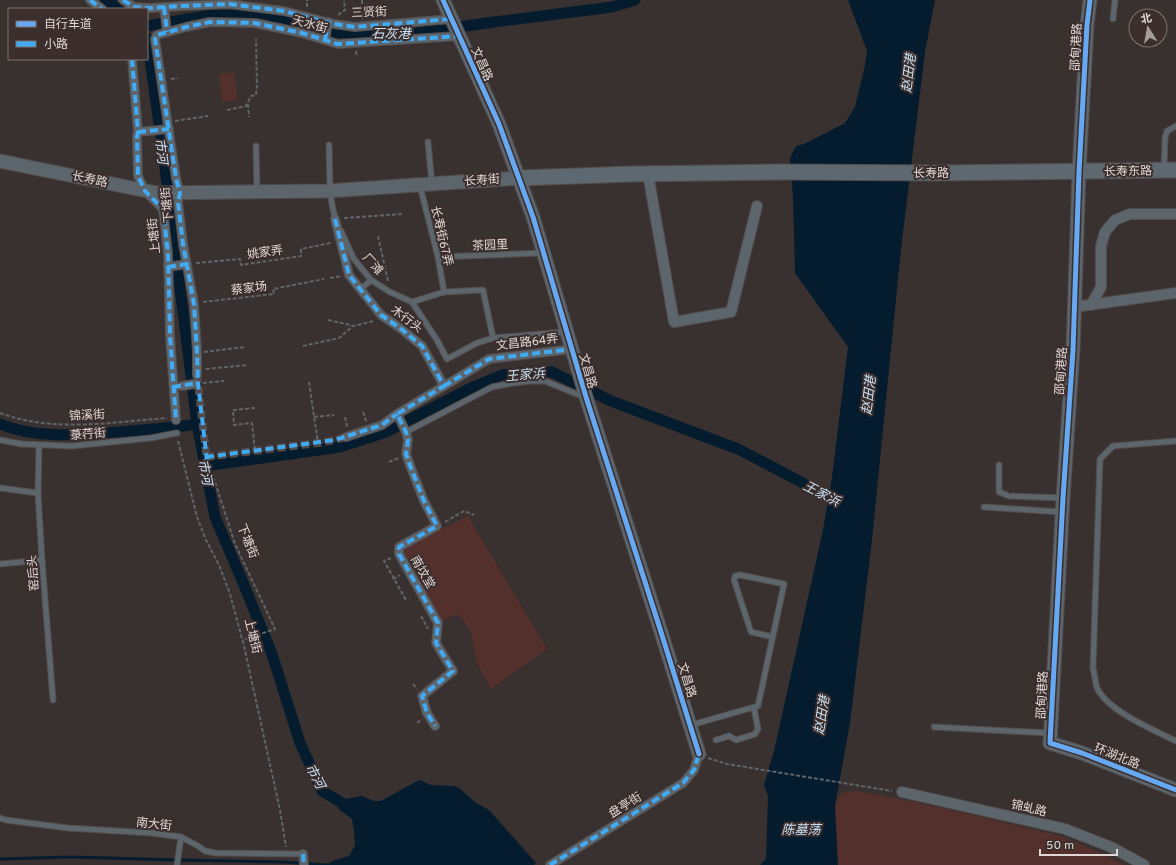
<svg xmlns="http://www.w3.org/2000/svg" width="1176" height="865" viewBox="0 0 1176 865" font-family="Overpass,'Noto Sans SC',sans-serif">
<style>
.green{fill:#53302b}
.water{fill:#051c2e}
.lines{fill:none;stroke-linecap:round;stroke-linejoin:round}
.stream{stroke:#051c2e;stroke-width:3}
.canal{stroke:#051c2e;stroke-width:11}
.pedestrian-tunnel{stroke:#514a49;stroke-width:8;stroke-dasharray:8 4;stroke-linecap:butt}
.service-casing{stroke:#524d4b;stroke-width:7}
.pedestrian-casing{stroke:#524d4b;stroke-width:10}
.minor-casing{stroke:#524d4b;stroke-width:12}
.tertiary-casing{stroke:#524d4b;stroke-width:15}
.secondary-casing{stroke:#524d4b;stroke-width:17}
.path{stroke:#616468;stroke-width:2;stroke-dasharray:4 2;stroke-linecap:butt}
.service{stroke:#5c646c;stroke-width:5}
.pedestrian{stroke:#5c646c;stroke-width:8}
.minor{stroke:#5c646c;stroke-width:10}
.tertiary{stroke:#5c646c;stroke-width:13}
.secondary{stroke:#5d6871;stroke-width:15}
.quiet{stroke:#42abf6;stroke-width:4;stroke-dasharray:8 4;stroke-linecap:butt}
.cycleway-casing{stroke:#3b2e2c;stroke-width:8}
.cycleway{stroke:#66a8f1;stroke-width:5}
.labels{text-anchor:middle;stroke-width:4;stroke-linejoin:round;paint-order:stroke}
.street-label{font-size:12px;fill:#e0d8d6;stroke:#3b2e2c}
.water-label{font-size:13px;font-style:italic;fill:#c8e1f6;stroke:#3b2e2c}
</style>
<rect width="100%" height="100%" fill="#383130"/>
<g class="green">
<path d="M234,72L238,100L222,102L219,74Z"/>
<path d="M468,516L547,649L491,689L477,663L471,632L459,614L441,621L401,550Z"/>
<path d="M855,791L921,803L1061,836L1103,854L1124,865H838L835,806L841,793Z"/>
</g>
<g class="water">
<path d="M848,0H935L925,52L901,249L872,540L850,723L835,806L838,865H760L766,859L768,796L764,785L774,751L823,530L832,477L848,347L795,273L793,197L790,158L796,146L804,144L845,123L855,107L865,65L867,51Z"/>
<path d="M419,780L431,785L454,786L459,788L475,802L489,810L536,863L534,865H325L335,860L349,856L355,845L354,831L352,819L340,810L335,802L337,799H346L362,796L374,801H381Z"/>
</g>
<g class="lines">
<path class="stream" d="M0,859L72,857L175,860L284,862L327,865"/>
<g class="canal">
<path d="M105,0L119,9"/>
<path d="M147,26L212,15H256L335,33L410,34L494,22L612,7L635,0"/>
<path d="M147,38L163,152L197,424L215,517L242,580L272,654L300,743L322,791L349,807"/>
<path d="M0,424C37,439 79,435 118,432C144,430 171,428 197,424"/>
<path d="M205,466L340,447L386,432L473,387L502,375L531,372H552L611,401L738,449L841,503"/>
</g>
<g class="pedestrian-tunnel">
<path d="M197,375L207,461"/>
<path d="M206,457L318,443L335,440L346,437"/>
</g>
<defs>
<g id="service">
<path d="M1113,19L1115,0"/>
<path d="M428,142L432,184"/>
<path d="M329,145C330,166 328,203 337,222"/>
<path d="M256,146L257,191"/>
<path d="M1164,169L1165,138L1167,131L1176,126"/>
<path d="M420,186L438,257L444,292"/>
<path d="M341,231L354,259L371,280L390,292L412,302L444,292L483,290L493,338"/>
<path d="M438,257L543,253"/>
<path d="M361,289L371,280"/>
<path d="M412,302L437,340L447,359L477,343L493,338L565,332"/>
<path d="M406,432L492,387L513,383L530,381H545L584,397"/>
<path d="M0,440L22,444L72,446L151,438L177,433"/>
<path d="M1176,441L1113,446L1100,459L1093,668C1095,675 1095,684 1098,690C1110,712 1154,730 1176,741"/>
<path d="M39,445L38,493L42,560L53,700"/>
<path d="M999,465V492L1009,496L1062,498"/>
<path d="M0,488L38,493"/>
<path d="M984,507L1061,512"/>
<path d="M0,564L42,560"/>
<path d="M691,725L758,706L784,584L740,575L735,576L734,580L751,632L773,637"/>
<path d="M934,727L1049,733"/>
<path d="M716,740L729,736L736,740L755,734L758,729L754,708"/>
<path d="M0,818L6,820L68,828L152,833L181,837L198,846L205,851L215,853L303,854"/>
<path d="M177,865L181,837"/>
</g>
<g id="pedestrian">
<path d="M90,0L102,9"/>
<path d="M123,0L134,7L151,8L182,6L229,4L284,11L334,24L355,27L451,19"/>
<path d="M164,7L167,32"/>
<path d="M325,40L328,22"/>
<path d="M132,59L138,132L137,137L138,176L145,191L163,209L168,254L170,336L176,420"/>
<path d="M138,132L169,129"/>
<path d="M335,219L349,275L381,315L400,328L422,346L444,386L397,414L406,432L408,440L406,454L411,468L424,501L437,526L399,547V554L438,623L436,643L453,671L422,696L427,713L435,726"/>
<path d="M168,267L187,264"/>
<path d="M197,375V352L194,304L183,244L178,202L180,193L176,178L155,39L157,35L186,27L210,22L255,23L302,33L338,44L459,36"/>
<path d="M182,386L194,384"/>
<path d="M444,386L489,359L572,349"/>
<path d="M346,437L382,425L397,414"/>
<path d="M303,854L304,865"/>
<path d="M550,865L683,783L694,770L699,754"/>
</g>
<g id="minor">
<path d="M648,174L674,322L731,312L757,206"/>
<path d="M1091,305L1101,287V246L1105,232L1115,220L1130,214H1176"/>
<path d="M1074,307L1176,293"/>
<path d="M902,792L1065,829L1111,847L1144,865"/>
</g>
<g id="tertiary">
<path d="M443,0L499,124L533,217L586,397L661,632L699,754"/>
<path d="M1090,0L1087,25L1079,172L1073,350L1063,498L1050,743L1082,753L1176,790"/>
<path d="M0,161L157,193L328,191L519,178"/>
</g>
<path id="secondary" d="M519,178L632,174L783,172L938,173L1176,170"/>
</defs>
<use href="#service" class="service-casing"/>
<use href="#pedestrian" class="pedestrian-casing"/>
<use href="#minor" class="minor-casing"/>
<use href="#tertiary" class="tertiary-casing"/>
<use href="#secondary" class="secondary-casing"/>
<g class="path">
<path d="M362,0L363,19"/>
<path d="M307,7V0"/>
<path d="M338,15L345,10L344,0"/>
<path d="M356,51L357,57"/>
<path d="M171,79L178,78"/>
<path d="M248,104L249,117"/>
<path d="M227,110L246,106L251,96L256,95L257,87L256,39"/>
<path d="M175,121L208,116"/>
<path d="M344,218L402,214"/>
<path d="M378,236L388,281"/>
<path d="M196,263L240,259L241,265L301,256V249L331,243"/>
<path d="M330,278L341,276"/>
<path d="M203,302L274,294L273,289L324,279"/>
<path d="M328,320L346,324L353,326"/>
<path d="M303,346L339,338L353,326L374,321"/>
<path d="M204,352L245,347"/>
<path d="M206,369L248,365"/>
<path d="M309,382L318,443"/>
<path d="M203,383L224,381"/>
<path d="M255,408L233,410L234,425L252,423L255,451"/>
<path d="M363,412L366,421"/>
<path d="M0,413C54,433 111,422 167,418"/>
<path d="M314,417L334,415"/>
<path d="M345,417L347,427"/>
<path d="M178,441L197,517L206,540L219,565L230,594L244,646L280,810L286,847"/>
<path d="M207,461L210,476L214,479L235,544L275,629L243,640"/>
<path d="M389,462L399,458"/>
<path d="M445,522L464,511L474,515"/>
<path d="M391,558L384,561L406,600"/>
<path d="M393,579L400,575"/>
<path d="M421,616L428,629"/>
<path d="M413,684L417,689"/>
<path d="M417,723L422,719"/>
<path d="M708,758L727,764L892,791"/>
</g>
<use href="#service" class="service"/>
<use href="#pedestrian" class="pedestrian"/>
<use href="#minor" class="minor"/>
<use href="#tertiary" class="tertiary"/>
<use href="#secondary" class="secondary"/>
<g class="quiet">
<path d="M90,0L102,9"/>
<path d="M123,0L134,7L151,8L182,6L229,4L284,11L334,24L355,27L451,19"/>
<path d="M164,7L167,32"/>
<path d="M325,40L328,22"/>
<path d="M132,59L138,132L137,137L138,176L145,191L163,209L168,254L170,336L176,420"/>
<path d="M138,132L169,129"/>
<path d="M335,219L349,275L381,315L400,328L422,346L444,386L397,414L406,432L408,440L406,454L411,468L424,501L437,526L399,547V554L438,623L436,643L453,671L422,696L427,713L435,726"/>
<path d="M168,267L187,264"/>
<path d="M444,386L489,359L572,349"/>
<path d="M173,387L198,383"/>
<path d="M206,457L335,440L382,425L397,414"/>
<path d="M207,461L198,383L197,352L194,304L183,244L178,202L180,193L176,178L155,39L157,35L186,27L210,22L255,23L302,33L338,44L459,36"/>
<path d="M303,854L304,865"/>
<path d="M550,865L683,783L694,770L699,754"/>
</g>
<defs>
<g id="cycleway">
<path d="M443,0L499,124L533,217L586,397L661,632L699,754"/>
<path d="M1090,0L1087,25L1079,172L1073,350L1063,498L1050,743L1082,753L1176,790"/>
</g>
</defs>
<use href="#cycleway" class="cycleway-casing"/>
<use href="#cycleway" class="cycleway"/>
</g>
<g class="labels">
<g class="street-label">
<text transform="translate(369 12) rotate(-2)" y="4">三贤街</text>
<text transform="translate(310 24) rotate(15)" y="4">天水街</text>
<text transform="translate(1076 47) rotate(-87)" y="4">邵甸港路</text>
<text transform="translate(482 64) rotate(66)" y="4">文昌路</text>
<text transform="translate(1128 171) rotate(-1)" y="4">长寿东路</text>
<text x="931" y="177">长寿路</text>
<text transform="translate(90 179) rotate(12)" y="4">长寿路</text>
<text transform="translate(482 180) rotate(-4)" y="4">长寿街</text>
<text transform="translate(167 205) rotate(-96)" y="4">下塘街</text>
<text transform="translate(154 236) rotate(-96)" y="4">上塘街</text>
<text transform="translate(442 236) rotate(77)" y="4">长寿街67弄</text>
<text transform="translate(490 245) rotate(-2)" y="4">茶园里</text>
<text transform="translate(265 252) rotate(-8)" y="4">姚家弄</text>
<text transform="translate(373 264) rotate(47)" y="4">厂滩</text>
<text transform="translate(249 288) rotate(-7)" y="4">蔡家场</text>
<text transform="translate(407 319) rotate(37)" y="4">木行头</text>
<text transform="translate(527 342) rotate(-7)" y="4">文昌路64弄</text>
<text transform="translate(588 371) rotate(74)" y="4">文昌路</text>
<text transform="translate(1061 371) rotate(-86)" y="4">邵甸港路</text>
<text transform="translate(87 415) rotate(-3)" y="4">锦溪街</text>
<text transform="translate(88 434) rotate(-5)" y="4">菉荇街</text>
<text transform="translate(248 541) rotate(68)" y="4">下塘街</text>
<text transform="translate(423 572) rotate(60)" y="4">南坟堂</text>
<text transform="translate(33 573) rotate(-94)" y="4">窑后头</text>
<text transform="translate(253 636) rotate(76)" y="4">上塘街</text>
<text transform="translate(687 680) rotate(73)" y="4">文昌路</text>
<text transform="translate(1042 695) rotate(-87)" y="4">邵甸港路</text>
<text transform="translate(1117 756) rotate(22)" y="4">环湖北路</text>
<text transform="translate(625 805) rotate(-32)" y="4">盘亭街</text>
<text transform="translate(1029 808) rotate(13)" y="4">锦虬路</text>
<text transform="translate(154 824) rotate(6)" y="4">南大街</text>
</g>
<g class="water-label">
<text x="391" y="38">石灰港</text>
<text transform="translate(908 73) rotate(-83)" y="5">赵田港</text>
<text transform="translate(162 151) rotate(83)" y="5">市河</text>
<text transform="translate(525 374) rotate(-5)" y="5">王家浜</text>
<text transform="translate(868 395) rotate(-83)" y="5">赵田港</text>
<text transform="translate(206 472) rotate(79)" y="5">市河</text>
<text transform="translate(822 493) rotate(27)" y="5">王家浜</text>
<text transform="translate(821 715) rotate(-81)" y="5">赵田港</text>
<text transform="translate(316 776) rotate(62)" y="5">市河</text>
<text x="801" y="834">陈墓荡</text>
</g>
</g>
<rect x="8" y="8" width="140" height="52" fill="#3b2e2c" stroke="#7d7270"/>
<rect x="16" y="21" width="20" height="6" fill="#66a8f1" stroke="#7d7270"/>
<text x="44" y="28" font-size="12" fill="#e0d8d6">自行车道</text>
<rect x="16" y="41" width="20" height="6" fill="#42abf6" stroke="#7d7270"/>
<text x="44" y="48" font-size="12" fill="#e0d8d6">小路</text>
<g transform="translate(1148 28) rotate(349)"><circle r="19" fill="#3b2e2c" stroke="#7d7270"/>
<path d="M0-3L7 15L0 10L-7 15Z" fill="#a59e9c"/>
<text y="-6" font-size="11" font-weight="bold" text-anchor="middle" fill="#e0d8d6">北</text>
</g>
<path d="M1040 849v6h77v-6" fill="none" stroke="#e0d8d6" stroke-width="2"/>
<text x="1046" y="849" font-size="12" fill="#e0d8d6" stroke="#3b2e2c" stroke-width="3" paint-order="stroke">50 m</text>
</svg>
